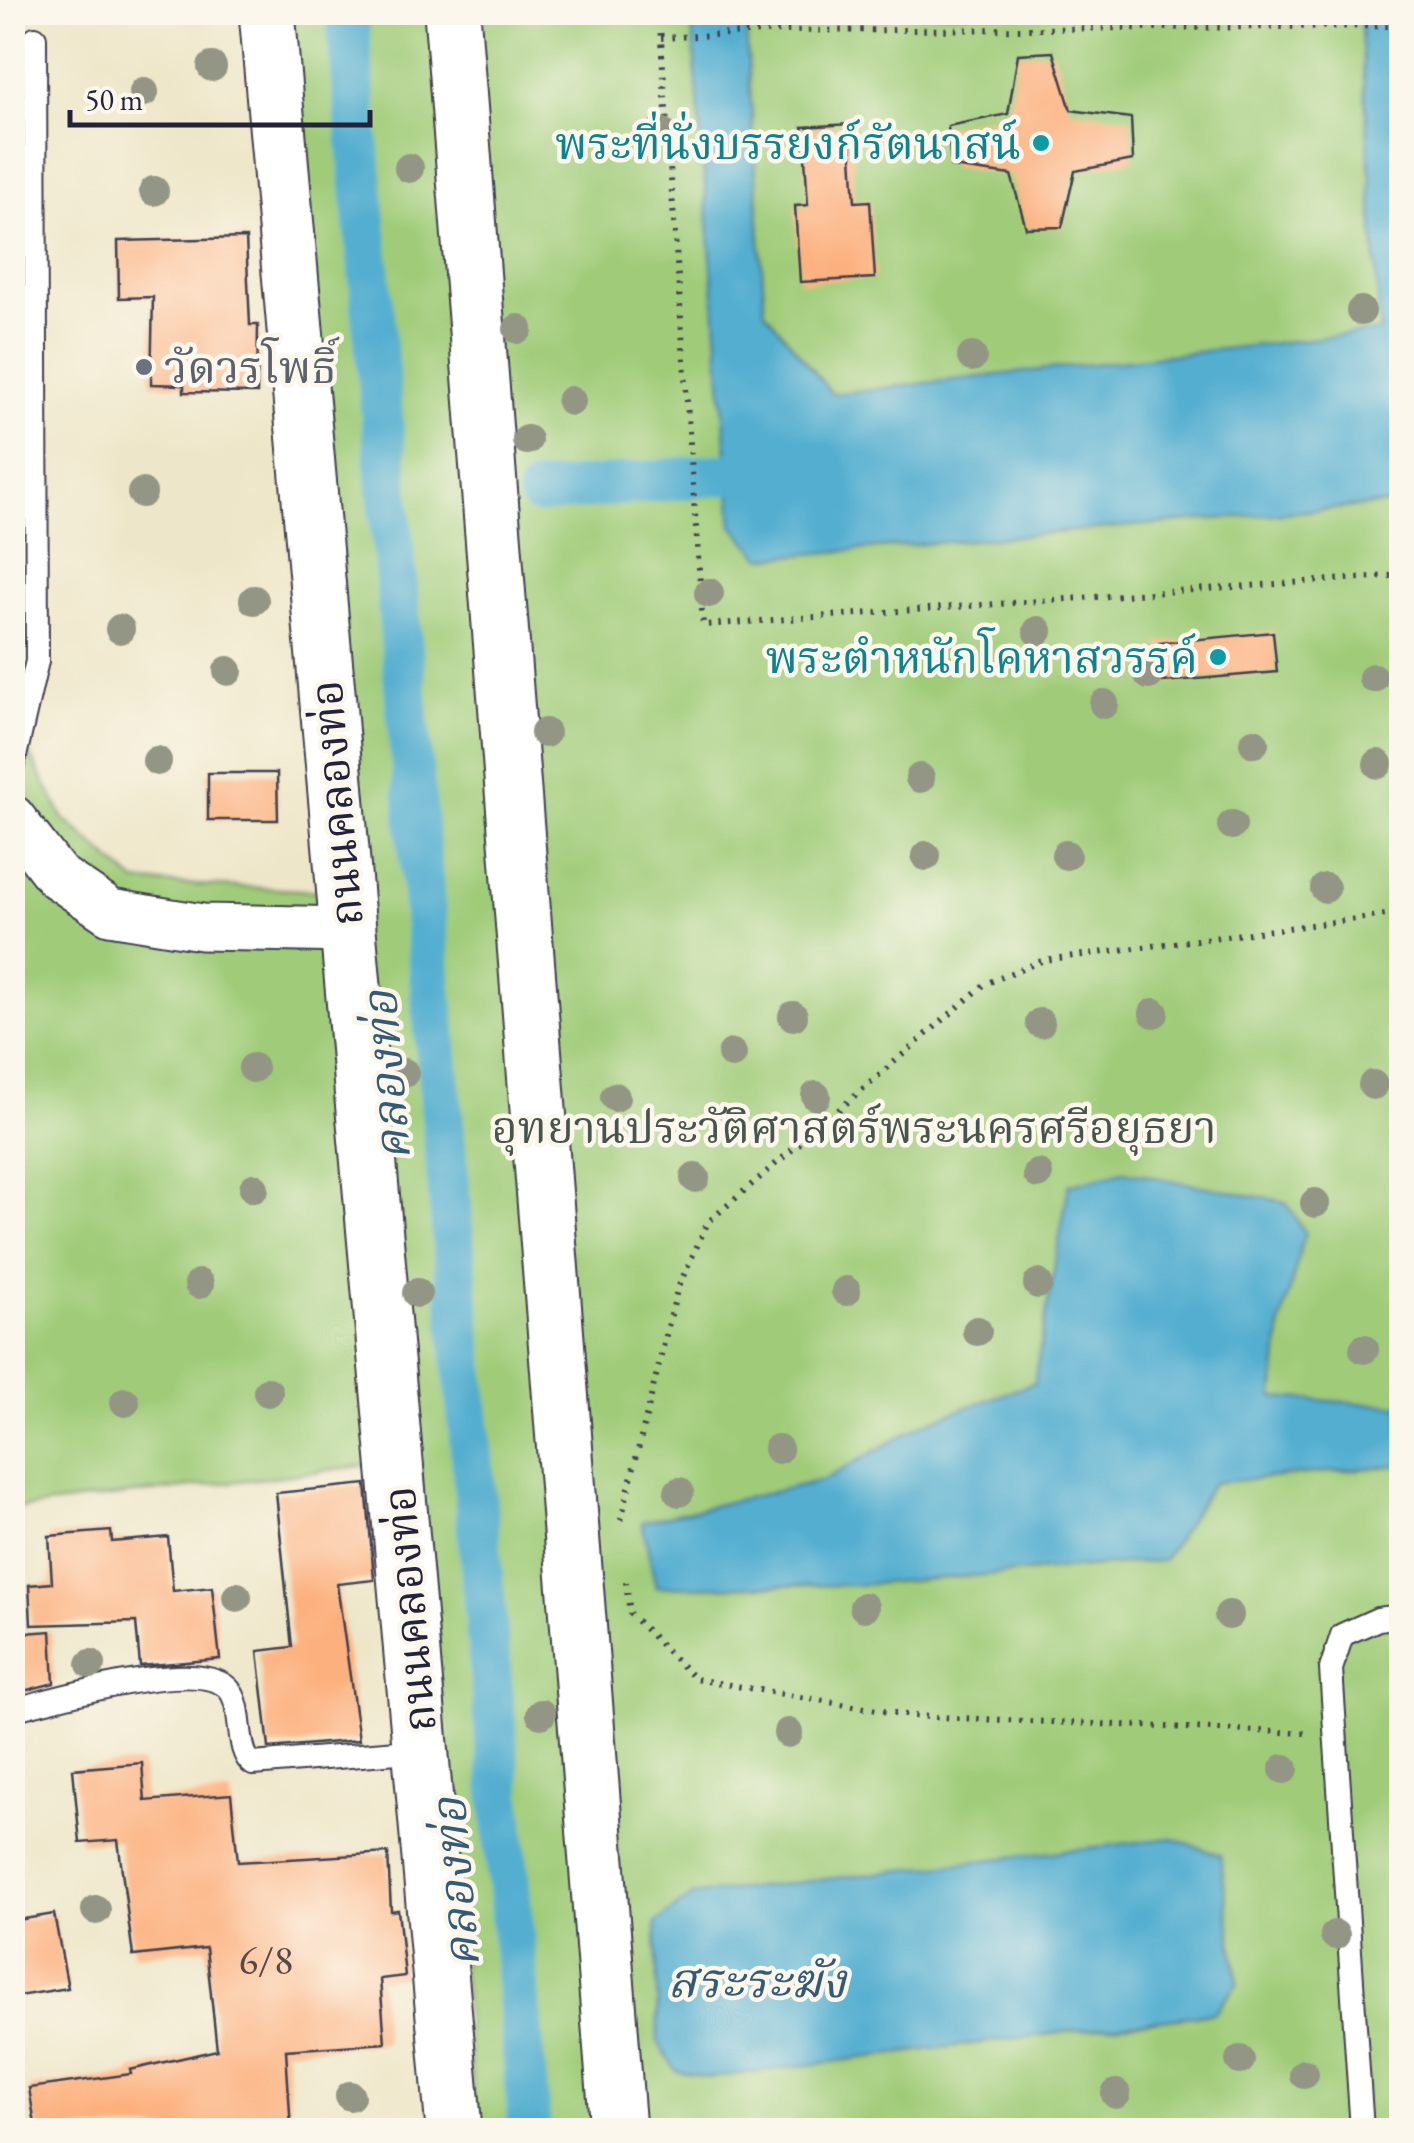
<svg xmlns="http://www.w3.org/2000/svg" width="1414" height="2143" viewBox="0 0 1414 2143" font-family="'EB Garamond','Noto Serif Thai',serif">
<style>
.green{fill:#a0cc79;stroke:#61775a;stroke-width:2.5}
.water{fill:#52aed0;stroke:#3a6886;stroke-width:2.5}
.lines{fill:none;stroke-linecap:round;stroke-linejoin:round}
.canal{stroke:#52aed0;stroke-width:42}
.building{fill:#fcb07e}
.service-casing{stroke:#413f50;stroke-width:26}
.minor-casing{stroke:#413f50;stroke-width:49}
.tertiary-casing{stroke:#413f50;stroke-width:59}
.primary-casing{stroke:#413f50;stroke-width:59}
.path{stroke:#413f50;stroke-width:6;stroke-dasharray:2.5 8;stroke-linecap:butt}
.service{stroke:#fff;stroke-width:22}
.minor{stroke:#fff;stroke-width:45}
.tertiary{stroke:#fff;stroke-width:55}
.primary{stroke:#fff;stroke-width:55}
.tree{fill:#939685}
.culture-dot{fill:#0f9aa8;stroke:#fbf7ec;stroke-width:4}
.worship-dot{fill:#6b7280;stroke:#fbf7ec;stroke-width:4}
.labels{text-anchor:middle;stroke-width:9;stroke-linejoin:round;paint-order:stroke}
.number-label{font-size:40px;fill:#58464c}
.culture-label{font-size:45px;fill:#0d838f;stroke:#fbf7ec;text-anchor:end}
.worship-label{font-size:45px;fill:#5b616d;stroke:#fbf7ec;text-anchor:start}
.street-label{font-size:45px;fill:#22223b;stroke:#fbf7ec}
.park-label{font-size:45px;fill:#48554e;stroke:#fbf7ec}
.water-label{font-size:48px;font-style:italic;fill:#355a77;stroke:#fbf7ec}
</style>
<rect width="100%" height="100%" fill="#fbf7ec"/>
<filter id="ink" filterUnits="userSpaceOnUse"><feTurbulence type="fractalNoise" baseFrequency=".01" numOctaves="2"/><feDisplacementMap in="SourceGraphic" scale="20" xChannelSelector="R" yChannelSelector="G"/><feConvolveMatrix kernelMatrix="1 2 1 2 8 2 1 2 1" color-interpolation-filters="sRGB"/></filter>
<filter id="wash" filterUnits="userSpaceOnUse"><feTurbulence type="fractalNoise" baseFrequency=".0048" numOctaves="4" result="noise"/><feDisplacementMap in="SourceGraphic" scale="40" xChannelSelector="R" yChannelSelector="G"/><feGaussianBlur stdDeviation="2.25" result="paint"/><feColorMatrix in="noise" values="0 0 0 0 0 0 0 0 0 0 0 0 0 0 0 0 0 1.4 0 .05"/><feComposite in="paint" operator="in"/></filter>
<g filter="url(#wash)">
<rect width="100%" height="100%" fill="#eee6c8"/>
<path class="green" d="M285,13H1401V2130H476L419,1459L13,1509L12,721L64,819L136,882L321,891Z"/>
<g class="water">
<path d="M691,13H745L765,311L832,394L1380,331L1360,13H1401V503L762,558L733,526Z"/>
<path d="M1123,1171L1286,1202L1305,1233L1281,1323L1274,1397L1401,1406V1465L1213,1483L1163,1561L859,1585L656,1587L642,1522L824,1480L927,1422L1034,1383L1069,1185Z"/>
<path d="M1172,1838L1220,1855L1238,1983L1215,2013L708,2078L676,2071L658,2042L656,1923L693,1895Z"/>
</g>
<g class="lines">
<g class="canal">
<path d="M347,12L530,2130"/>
<path d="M538,493L776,469"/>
</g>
</g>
<g id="blocks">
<g class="building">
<path d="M1053,52L1071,110L1131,118L1133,160L1075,171L1062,227L1026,228L1011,175L951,167L948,126L1008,114L1018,54Z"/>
<path d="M850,124L855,202L870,201L875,278L800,282L795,206L808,205L803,127Z"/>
<path d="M246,238L250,325H258L257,393L184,392V385L151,384L153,297L119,298L118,241Z"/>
<path d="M1273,632L1277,672L1163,682L1159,643Z"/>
<path d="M208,773H277L278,820H208Z"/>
<path d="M366,1484L374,1580L337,1584L359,1740L269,1748L258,1651L292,1647L276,1493Z"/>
<path d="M111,1531L112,1542L168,1537L173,1591L212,1587L220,1659L140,1666L136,1622L31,1625L29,1585L52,1583L49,1536Z"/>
<path d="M51,1631L54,1683L12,1694V1634Z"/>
<path d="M142,1763L145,1801L231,1794L238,1862L388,1853L391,1911L398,1910L405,1976L380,1979L385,2043L286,2050L291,2130H36L29,2088L131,2074L130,2070L217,2050L206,1948L133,1956L118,1840L80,1843L73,1769Z"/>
<path d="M54,1914L68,1988L12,1997V1921Z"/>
</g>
</g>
</g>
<g filter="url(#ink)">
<use href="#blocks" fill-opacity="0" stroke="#413f50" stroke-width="2.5"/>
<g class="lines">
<defs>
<g id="service">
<path d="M12,769L37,661L35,38"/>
<path d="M12,1710C52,1700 206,1653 231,1692C244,1711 235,1752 253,1764L421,1750"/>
<path d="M1362,2130L1331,1669L1342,1635L1378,1619L1402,1616"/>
</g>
<path id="minor" d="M12,818L57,876L110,912L202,927L347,930"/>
<path id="tertiary" d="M267,12L454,2130"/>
<path id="primary" d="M452,12L618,2130"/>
</defs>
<use href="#service" class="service-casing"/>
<use href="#minor" class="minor-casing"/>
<use href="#tertiary" class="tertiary-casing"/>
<use href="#primary" class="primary-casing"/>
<g class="path">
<path d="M659,12L703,625L1402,575"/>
<path d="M661,38L780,31L1402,26"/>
<path d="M621,1520L677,1290L708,1222L985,984L1044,960L1402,913"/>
<path d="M626,1582L630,1614L695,1679L912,1716L1305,1733"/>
</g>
<use href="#service" class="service"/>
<use href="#minor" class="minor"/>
<use href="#tertiary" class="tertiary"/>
<use href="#primary" class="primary"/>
</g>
<g class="tree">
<circle cx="212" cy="67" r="15"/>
<circle cx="144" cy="92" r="15"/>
<circle cx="661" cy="132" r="15"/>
<circle cx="409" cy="168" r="15"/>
<circle cx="154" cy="191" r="15"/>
<circle cx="1361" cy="311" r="15"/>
<circle cx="518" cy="329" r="15"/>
<circle cx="972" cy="357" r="15"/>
<circle cx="571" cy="401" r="15"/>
<circle cx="527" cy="440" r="15"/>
<circle cx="142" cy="493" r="15"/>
<circle cx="709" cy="593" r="15"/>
<circle cx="254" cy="600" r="15"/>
<circle cx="120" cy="629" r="15"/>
<circle cx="1038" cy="631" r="15"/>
<circle cx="228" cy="671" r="15"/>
<circle cx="1149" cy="675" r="15"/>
<circle cx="1373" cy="678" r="15"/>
<circle cx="1104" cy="704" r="15"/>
<circle cx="545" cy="733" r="15"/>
<circle cx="1254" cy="743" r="15"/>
<circle cx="157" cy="761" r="15"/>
<circle cx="1378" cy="764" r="15"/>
<circle cx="920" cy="778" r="15"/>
<circle cx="1232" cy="825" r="15"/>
<circle cx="1066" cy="855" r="15"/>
<circle cx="926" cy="856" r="15"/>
<circle cx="1325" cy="888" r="15"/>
<circle cx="1154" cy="1013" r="15"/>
<circle cx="793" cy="1016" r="15"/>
<circle cx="1040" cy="1023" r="15"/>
<circle cx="732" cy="1054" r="15"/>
<circle cx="253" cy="1068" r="15"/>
<circle cx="404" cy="1073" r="15"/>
<circle cx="1373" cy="1085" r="15"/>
<circle cx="816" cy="1096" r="15"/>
<circle cx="615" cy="1097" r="15"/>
<circle cx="1038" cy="1174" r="15"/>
<circle cx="695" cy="1178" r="15"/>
<circle cx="254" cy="1188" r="15"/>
<circle cx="1315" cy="1203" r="15"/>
<circle cx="199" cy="1284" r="15"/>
<circle cx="1038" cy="1284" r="15"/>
<circle cx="846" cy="1291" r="15"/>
<circle cx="417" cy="1293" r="15"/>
<circle cx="977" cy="1331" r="15"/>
<circle cx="1364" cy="1349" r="15"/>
<circle cx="268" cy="1392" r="15"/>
<circle cx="125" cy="1402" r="15"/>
<circle cx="778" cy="1449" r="15"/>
<circle cx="679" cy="1492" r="15"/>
<circle cx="237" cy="1597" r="15"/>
<circle cx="864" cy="1607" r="15"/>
<circle cx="1229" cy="1615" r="15"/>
<circle cx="91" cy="1664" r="15"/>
<circle cx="541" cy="1714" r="15"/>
<circle cx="788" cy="1733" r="15"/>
<circle cx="1284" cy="1769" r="15"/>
<circle cx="96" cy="1910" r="15"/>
<circle cx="1335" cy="1935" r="15"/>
<circle cx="1240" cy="2060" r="15"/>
<circle cx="1304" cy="2074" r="15"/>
<circle cx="1116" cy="2094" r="15"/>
<circle cx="350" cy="2096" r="15"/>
</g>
</g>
<g class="culture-dot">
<circle cx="1041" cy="143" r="10"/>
<circle cx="1218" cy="657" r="10"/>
</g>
<circle class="worship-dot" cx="144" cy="367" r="10"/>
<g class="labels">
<g class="number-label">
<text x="266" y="1974">6/8</text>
</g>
<g class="culture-label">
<text x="1021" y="159">พระที่นั่งบรรยงก์รัตนาสน์</text>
<text x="1198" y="673">พระตำหนักโคหาสวรรค์</text>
</g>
<g class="worship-label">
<text x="164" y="383">วัดวรโพธิ์</text>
</g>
<g class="street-label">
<text transform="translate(336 803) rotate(-95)" y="16">ถนนคลองท่อ</text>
<text transform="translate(409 1609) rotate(-95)" y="16">ถนนคลองท่อ</text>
</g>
<g class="park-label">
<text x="854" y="1143">อุทยานประวัติศาสตร์พระนครศรีอยุธยา</text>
</g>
<g class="water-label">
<text transform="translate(386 1076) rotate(-95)" y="17">คลองท่อ</text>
<text transform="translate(455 1883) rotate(-95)" y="17">คลองท่อ</text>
<text x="757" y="1997">สระระฆัง</text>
</g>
</g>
<rect width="1414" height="2143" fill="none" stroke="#fbf7ec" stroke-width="50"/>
<path d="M70 110v15h300v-15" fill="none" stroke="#22223b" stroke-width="5"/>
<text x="85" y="110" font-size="30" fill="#22223b" stroke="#fbf7ec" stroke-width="8" paint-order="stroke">50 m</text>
</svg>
